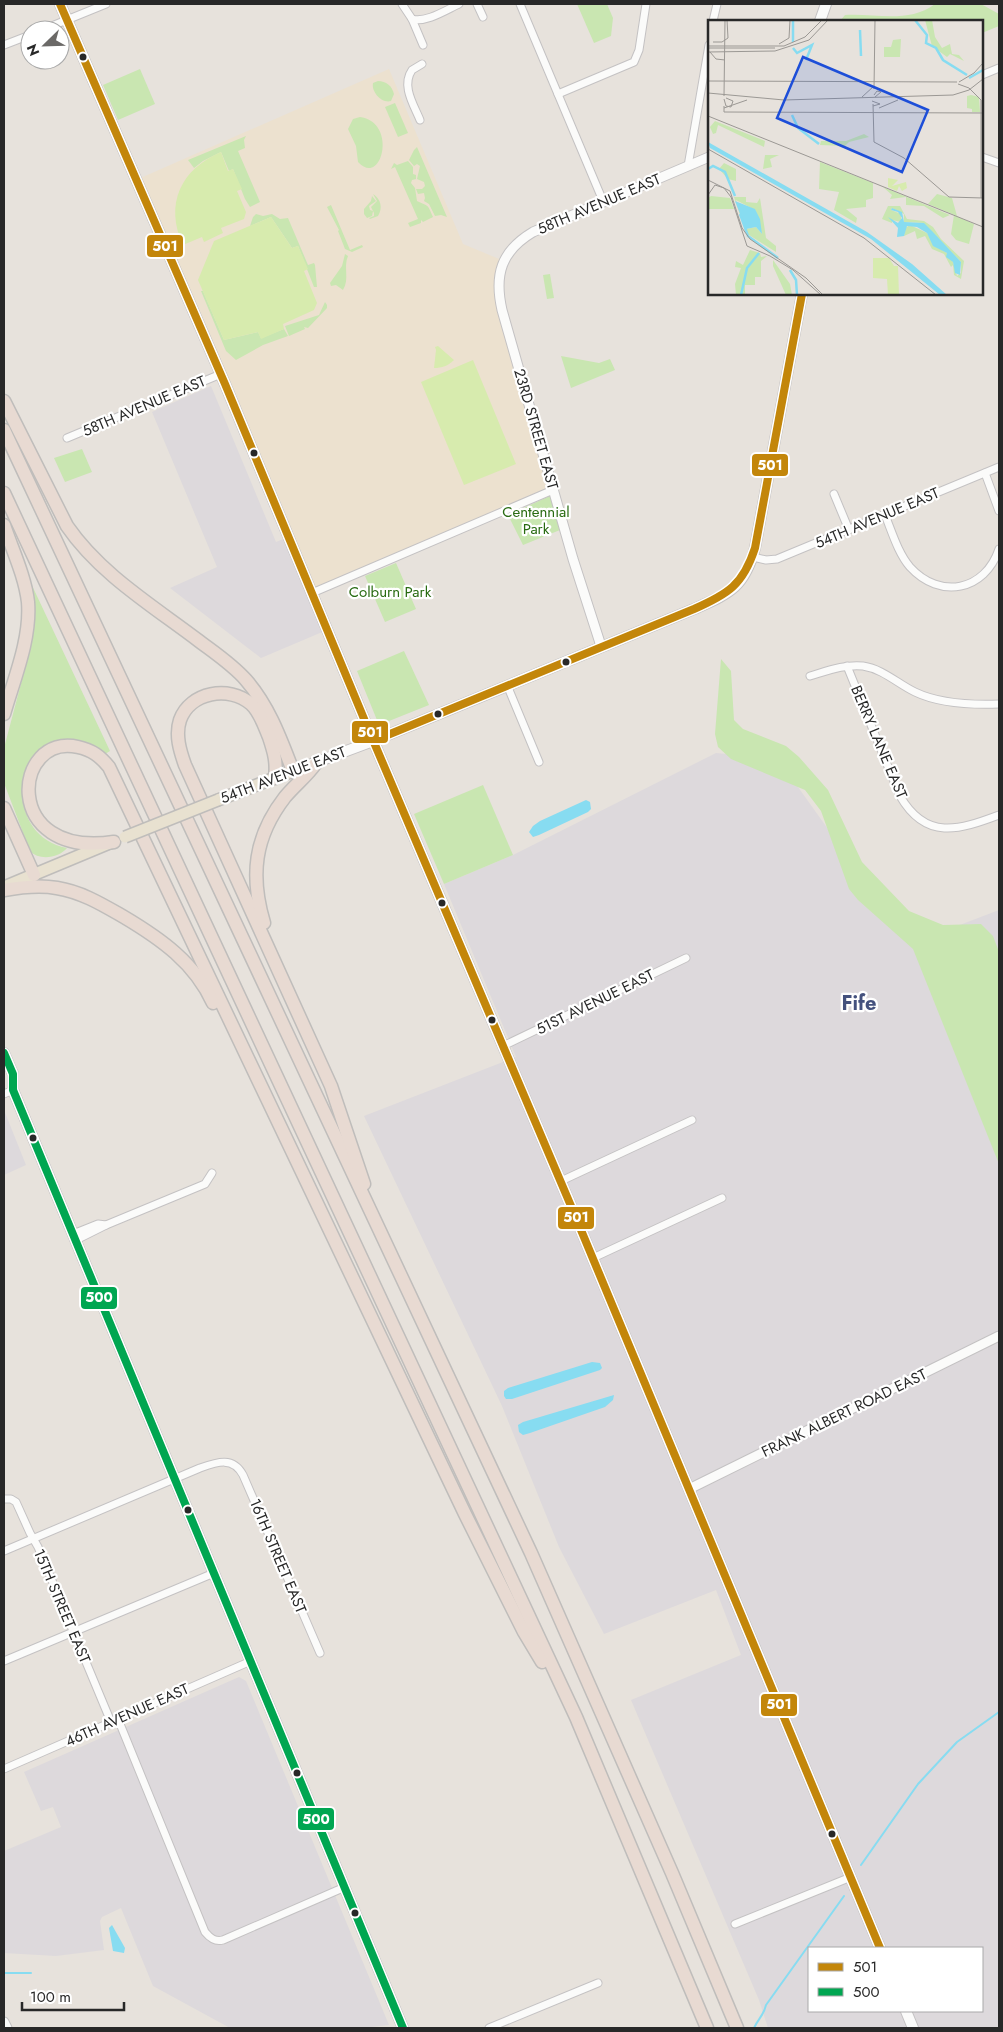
<svg xmlns="http://www.w3.org/2000/svg" width="1003" height="2032" viewBox="0 0 1003 2032" font-family="Jost,sans-serif">
<style>
.industrial{fill:#ddd9dc;fill-rule:evenodd}
.education{fill:#ece1cf}
.green{fill:#c9e6b1}
.pitch{fill:#d7ebae}
.water{fill:#87dcf1}
.lines{fill:none;stroke-linecap:round;stroke-linejoin:round}
.stream{stroke:#87dcf1;stroke-width:2}
.minor-casing{stroke:#c4c2c3;stroke-width:9}
.tertiary-casing{stroke:#c4c2c3;stroke-width:11}
.secondary-casing{stroke:#c4c2c3;stroke-width:12}
.primary-casing{stroke:#bfbdbb;stroke-width:14}
.motorway-casing{stroke:#bfbdbb;stroke-width:15}
.minor{stroke:#fbfbfa;stroke-width:7}
.tertiary{stroke:#fbfbfa;stroke-width:9}
.secondary{stroke:#fbfbfa;stroke-width:10}
.primary{stroke:#e8e1d0;stroke-width:11}
.motorway{stroke:#e8dad2;stroke-width:12}
.primary-bridge-casing{stroke:#bfbdbb;stroke-width:14;stroke-linecap:butt}
.primary-bridge{stroke:#e8e1d0;stroke-width:11}
.bus-1-casing{stroke:#fff;stroke-width:11}
.bus-2-casing{stroke:#fff;stroke-width:11}
.bus-1{stroke:#c3860a;stroke-width:8}
.bus-2{stroke:#00a651;stroke-width:8}
.bus-dot{fill:#282828;stroke:#fff;stroke-width:2}
.labels{text-anchor:middle;stroke-width:4.5;stroke-linejoin:round;paint-order:stroke}
.street-label{font-size:15px;fill:#282828;stroke:#fff}
.park-label{font-size:15px;fill:#296b12;stroke:#fff}
.district-label{font-size:20px;font-weight:bold;fill:#44517d;stroke:#fff}
.inset-river{fill:none;stroke:#87dcf1;stroke-width:2.5}
.inset-road{fill:none;stroke:#9b9894;stroke-width:1}
.view{fill:#1d4ed8;fill-opacity:0.15;stroke:#1d4ed8;stroke-width:2.5}
.inset-edge{fill:none;stroke:#282828;stroke-width:2.5}
.line-badge{stroke:#fff;stroke-width:2}
.badge-label{font-size:14px;text-anchor:middle;font-weight:bold;fill:#fff}
</style>
<rect width="100%" height="100%" fill="#e7e2dc"/>
<g class="industrial">
<path d="M211,386L276,542L288,537L327,630L261,658L170,588L217,567L152,412Z"/>
<path d="M716,753L778,759L910,944L999,910V2028H768L759,2000L631,1700L741,1655L716,1590L604,1634L559,1547L502,1406L364,1116L516,1057L444,884L513,855ZM809,1948H982V2011H809Z"/>
<path d="M4,1110L26,1165L4,1175Z"/>
<path d="M239,1677L246,1681L389,2025L363,2028H230L153,1986L121,1908L102,1917L100,1921L104,1950L56,1956L4,1953V1851L61,1827L53,1807L41,1811L24,1772Z"/>
</g>
<path class="education" d="M389,69L463,244L504,261L498,283L553,490L312,593L136,180Z"/>
<g class="green">
<path d="M577,4H607L613,18L611,36L594,43Z"/>
<path d="M935,4H981L999,14V26L982,33V21H840L845,15C875,13 908,24 935,4Z"/>
<path d="M140,69L155,104L118,120L103,85Z"/>
<path d="M378,81C386,81 392,86 394,94L391,101C382,104 371,92 373,83Z"/>
<path d="M395,103L408,133L398,137L385,107Z"/>
<path d="M360,117C398,122 382,188 358,162L356,146L348,129L353,119Z"/>
<path d="M246,136L244,140L245,148L238,151L260,202L250,207L245,199L233,169L229,171L221,152L203,161L194,168L188,160Z"/>
<path d="M417,147L447,217L441,215L435,216L429,204L424,201L425,198L424,193L418,194L416,189H422L425,186L424,182L417,179L420,166L417,164L414,166L409,160L414,150Z"/>
<path d="M408,161L413,167V174L416,175V179L412,180L411,183L415,188L417,201C429,207 427,203 433,217L423,222L421,220V223L410,227L408,223L418,219L395,167L391,169L394,163L397,165Z"/>
<path d="M373,194C381,199 383,208 378,216L370,219L369,218L374,216V213L373,211L372,216L367,218L364,214V209L371,201L372,196L376,201L369,206L370,210L373,211L371,207L377,201Z"/>
<path d="M331,205L350,250L362,245L363,247L352,252L345,249L338,231L339,230L327,207Z"/>
<path d="M256,214L263,216L272,214L280,219L288,218L308,265L314,263L315,265L317,287H314L298,246L292,248L271,217L250,226L253,217Z"/>
<path d="M345,254L348,256C343,267 350,279 343,290L336,285L331,286L330,283L342,266Z"/>
<path d="M550,274L554,298L547,299L543,275Z"/>
<path d="M201,291H203L224,340L258,332L261,338L284,329L288,336L263,345L236,360L226,351Z"/>
<path d="M325,302L327,305V308L308,328L304,327L305,329L289,336L285,326L319,315Z"/>
<path d="M561,356L599,363L610,359L615,370L571,388Z"/>
<path d="M82,449L92,472L65,482L54,458Z"/>
<path d="M552,495L560,530L523,545L508,515Z"/>
<path d="M396,563L416,609L385,622L365,576Z"/>
<path d="M28,577L110,751L105,754C96,750 86,743 77,741C13,730 0,835 67,848C59,858 39,861 30,851L4,783V748L32,642L34,614Z"/>
<path d="M404,651L429,705L379,725L357,671Z"/>
<path d="M721,659L731,671L734,720L743,729L786,746L799,757L828,790L862,862L909,911L943,925L981,924L993,936L999,952V1164L913,949L858,900L849,889L821,811L805,790L731,759L718,747L715,734Z"/>
<path d="M483,785L513,855L444,884L414,814Z"/>
</g>
<g class="pitch">
<path d="M221,152L228,171L233,169L242,189L237,191L246,212L244,219L221,228L223,233L204,242L202,237L183,245C164,204 181,169 221,152Z"/>
<path d="M271,217L292,248L298,246L308,269L304,271L317,303L314,310L283,324L284,329L261,339L258,332L224,340L198,280L214,241Z"/>
<path d="M438,346L454,360C448,366 442,368 434,368L436,350L435,347Z"/>
<path d="M473,360L516,464L464,485L421,382Z"/>
</g>
<g class="water">
<path d="M586,800L590,802L591,809L588,812L539,835L533,837L529,832L533,826L540,821Z"/>
<path d="M592,1362L600,1363L602,1368L600,1370L512,1399H506L504,1396V1391L508,1388Z"/>
<path d="M614,1395L613,1400L605,1407L530,1433L523,1435L519,1432L518,1425L523,1422Z"/>
<path d="M112,1925L125,1948L124,1953L113,1951L109,1928Z"/>
</g>
<g class="lines">
<g class="stream">
<path d="M861,1865L918,1784L957,1742L999,1712"/>
<path d="M4,1973H31"/>
<path d="M754,2028C758,2019 764,2015 766,2005L844,1896"/>
</g>
<defs>
<g id="minor">
<path d="M402,4L412,19L423,45"/>
<path d="M477,4L483,17"/>
<path d="M520,4L603,201"/>
<path d="M412,19C426,23 446,10 459,4"/>
<path d="M713,21L717,4"/>
<path d="M42,30L106,4"/>
<path d="M4,45L30,35"/>
<path d="M982,75L999,68"/>
<path d="M558,94L634,62L639,50L646,4"/>
<path d="M420,120C414,105 401,86 412,70L422,64"/>
<path d="M982,157L999,163"/>
<path d="M688,166L709,45"/>
<path d="M67,438L221,374"/>
<path d="M985,473L999,511"/>
<path d="M834,494L849,530"/>
<path d="M885,515C892,532 898,553 910,567C940,600 985,591 999,549"/>
<path d="M753,557L766,560L777,559L999,467"/>
<path d="M312,593L553,490"/>
<path d="M847,666L900,796C926,841 959,830 999,815"/>
<path d="M810,676C827,671 845,664 863,666C883,669 898,684 915,692C940,704 972,705 999,704"/>
<path d="M507,685L539,762"/>
<path d="M503,1046L686,958"/>
<path d="M4,1094L13,1090"/>
<path d="M561,1181L692,1120"/>
<path d="M106,1225L205,1184L212,1173"/>
<path d="M73,1234L98,1224L106,1225L76,1240"/>
<path d="M593,1258L722,1198"/>
<path d="M4,1499H11L16,1502L30,1533L38,1547L111,1722"/>
<path d="M4,1551L200,1468C217,1462 233,1456 243,1475L320,1653"/>
<path d="M4,1661L214,1573"/>
<path d="M118,1719L205,1932C210,1938 215,1942 223,1940L345,1887"/>
<path d="M4,1769L251,1661"/>
<path d="M735,1924L851,1877"/>
<path d="M489,2028L598,1983"/>
</g>
<g id="tertiary">
<path d="M601,646L573,559L502,310C494,275 501,251 533,232L709,157"/>
<path d="M689,1489L999,1336"/>
<path d="M4,2022L7,2028"/>
</g>
<g id="secondary">
<path d="M60,4L225,384L367,726L571,1206L880,1948"/>
<path d="M820,21L826,4"/>
<path d="M293,771L373,741L694,609C730,593 744,588 755,548L802,294"/>
<path d="M4,1053L13,1074V1090L403,2028"/>
<path d="M906,2011L913,2028"/>
</g>
<g id="primary">
<path d="M218,800L293,771"/>
<path d="M4,887L112,842"/>
</g>
<g id="motorway">
<path d="M4,401L67,526C100,574 153,606 199,641C215,653 233,665 246,680C269,706 281,740 293,771"/>
<path d="M4,430L531,1553L672,1873L737,2028"/>
<path d="M4,493L576,1717L707,2028"/>
<path d="M4,525C12,549 25,576 28,602C31,639 14,679 4,714"/>
<path d="M275,778C277,762 274,752 269,737C264,725 260,712 251,704C229,685 190,692 180,720C175,735 180,751 185,765L331,1086L364,1184"/>
<path d="M4,808L34,875"/>
<path d="M114,842C0,859 13,732 78,747C92,750 100,756 109,767L465,1514L524,1632L542,1662"/>
<path d="M4,890C21,887 40,885 57,888C82,892 103,905 124,917C161,939 195,963 213,1003"/>
<path d="M264,923C250,876 254,837 285,797C295,785 307,776 316,763"/>
</g>
</defs>
<use href="#minor" class="minor-casing"/>
<use href="#tertiary" class="tertiary-casing"/>
<use href="#secondary" class="secondary-casing"/>
<use href="#primary" class="primary-casing"/>
<use href="#motorway" class="motorway-casing"/>
<use href="#minor" class="minor"/>
<use href="#tertiary" class="tertiary"/>
<use href="#secondary" class="secondary"/>
<use href="#primary" class="primary"/>
<use href="#motorway" class="motorway"/>
<defs>
<path id="primary-bridge" d="M125,837L218,800"/>
</defs>
<use href="#primary-bridge" class="primary-bridge-casing"/>
<use href="#primary-bridge" class="primary-bridge"/>
<defs>
<g id="bus-1">
<path d="M60,4L225,384L367,726L571,1206L880,1948"/>
<path d="M373,741L694,609C728,594 743,585 755,548L802,294"/>
</g>
<path id="bus-2" d="M4,1053L13,1074V1090L403,2028"/>
</defs>
<use href="#bus-1" class="bus-1-casing"/>
<use href="#bus-2" class="bus-2-casing"/>
<use href="#bus-1" class="bus-1"/>
<use href="#bus-2" class="bus-2"/>
</g>
<g class="bus-dot">
<circle cx="83" cy="57" r="4.5"/>
<circle cx="254" cy="453" r="4.5"/>
<circle cx="566" cy="662" r="4.5"/>
<circle cx="438" cy="714" r="4.5"/>
<circle cx="442" cy="903" r="4.5"/>
<circle cx="492" cy="1020" r="4.5"/>
<circle cx="33" cy="1138" r="4.5"/>
<circle cx="188" cy="1510" r="4.5"/>
<circle cx="297" cy="1773" r="4.5"/>
<circle cx="832" cy="1834" r="4.5"/>
<circle cx="355" cy="1913" r="4.5"/>
</g>
<g class="labels">
<g class="street-label">
<text transform="translate(599 204) rotate(-23)" y="5">58TH AVENUE EAST</text>
<text transform="translate(144 406) rotate(-23)" y="5">58TH AVENUE EAST</text>
<text transform="translate(536 429) rotate(74)" y="5">23RD STREET EAST</text>
<text transform="translate(877 518) rotate(-23)" y="5">54TH AVENUE EAST</text>
<text transform="translate(879 742) rotate(67)" y="5">BERRY LANE EAST</text>
<text transform="translate(283 775) rotate(-21)" y="5">54TH AVENUE EAST</text>
<text transform="translate(595 1002) rotate(-26)" y="5">51ST AVENUE EAST</text>
<text transform="translate(844 1413) rotate(-26)" y="5">FRANK ALBERT ROAD EAST</text>
<text transform="translate(278 1556) rotate(67)" y="5">16TH STREET EAST</text>
<text transform="translate(62 1606) rotate(67)" y="5">15TH STREET EAST</text>
<text transform="translate(127 1715) rotate(-24)" y="5">46TH AVENUE EAST</text>
</g>
<g class="park-label">
<text x="536" y="517">Centennial<tspan x="536" dy="17">Park</tspan></text>
<text x="390" y="597">Colburn Park</text>
</g>
<g class="district-label">
<text x="859" y="1010">Fife</text>
</g>
</g>
<g transform="translate(708 20)">
<rect width="275" height="275" fill="#e7e2dc"/>
<path d="M217,0H224L227,17L234,28L242,24L244,34L251,35L256,41L242,34L239,37L224,26ZM193,19L192,37H176V27H183L185,20ZM263,75L271,77L272,92H264V89L259,88V76ZM7,101L57,121L56,127L10,105L8,113L5,114L2,107ZM156,114L161,117L141,122L137,126L112,125L113,121H138ZM57,135H71L62,139L64,147L55,149ZM112,142L165,163V178L158,180V187L138,189L149,198L148,203L126,190L131,172L111,169ZM16,143L28,149V161L20,159L11,149ZM175,167L242,195L235,198L216,186L198,185V177L182,179L184,175ZM229,174L244,178L249,196L220,184ZM3,176L22,178L26,189H1L0,178ZM26,177H38V182L49,183L52,178L58,218L68,226V232L38,213ZM28,180L47,190L54,214L48,207L38,209ZM180,186H192L199,199L216,201L225,207L233,219L256,241L253,259L246,255L245,245L243,247L236,234L224,229L217,216L209,219L207,211L196,216L197,208L202,205L219,213L227,226L239,233L245,242L249,256L253,253V242L215,203L196,202V194L184,188L183,190L193,194V202L184,200V203L174,199ZM246,195L266,204L261,224L248,220L243,214ZM42,230L52,233L53,237L59,236L53,241V257H47V265H37V275H28L27,264L33,248L27,247L28,241L35,245ZM65,240L82,264L84,275H78L65,246Z" fill="#c9e6b1" fill-rule="evenodd"/>
<path d="M180,158L190,160L184,166L198,162L199,168L194,171L191,166L189,171L180,167ZM165,238H181L186,246H190L191,275H180L179,259L165,258Z" fill="#d7ebae"/>
<path d="M0,122L159,212L204,244L239,275H232L163,219L2,128ZM27,181L47,189L52,199L54,214L48,207L38,209ZM184,188L194,192L196,202L216,203L224,211L253,242L252,255L247,253L245,242L238,237L239,233L225,226L219,213L209,207L199,206L196,216L189,217L190,208L180,197L190,203L194,198L190,192L183,190Z" fill="#87dcf1"/>
<path class="inset-river" d="M207,0L219,15L218,23L228,28L235,40L259,55M152,10L153,36M85,22V0M85,28L89,33L104,25L98,40M261,58L275,50M84,95L90,108L111,124M0,149L5,146L17,152L27,176M32,194L40,216L70,238M82,250L88,260L89,275M33,275L39,248L51,233"/>
<path class="inset-road" d="M5,22H14L20,18L19,0M71,24L81,18L82,0M0,26H76L97,17L114,0M0,28H67M0,32L67,31L101,20L120,0M2,32L8,39L17,40M0,61L249,62M251,62L266,53L275,43M250,64L261,68L273,80V178M166,69L167,0M0,73L76,80L245,75L261,70L275,59M166,75L169,71L173,72L167,77M16,76L17,0M154,77L166,66M16,79L18,86L23,87L25,81L18,78M164,81L172,84L165,86M165,84L166,122L196,138L241,177L275,178M16,86V92L275,93M16,88L39,80M171,88L190,80M0,96L275,207M0,129L156,218L228,275M0,160L22,171L34,208L42,219L98,258L115,275M0,175L7,165L16,168L23,177L39,226L62,236L85,250L113,275"/>
<path class="view" d="M95,37L220,90L194,152L69,98Z"/>
<rect width="275" height="275" class="inset-edge"/>
</g>
<g class="line-badge">
<rect x="146" y="234" width="38" height="24" rx="5" fill="#c3860a"/>
<rect x="751" y="453" width="38" height="24" rx="5" fill="#c3860a"/>
<rect x="351" y="720" width="38" height="24" rx="5" fill="#c3860a"/>
<rect x="557" y="1206" width="38" height="24" rx="5" fill="#c3860a"/>
<rect x="80" y="1286" width="38" height="24" rx="5" fill="#00a651"/>
<rect x="760" y="1693" width="38" height="24" rx="5" fill="#c3860a"/>
<rect x="297" y="1807" width="38" height="24" rx="5" fill="#00a651"/>
</g>
<g class="badge-label">
<text x="165" y="251">501</text>
<text x="770" y="470">501</text>
<text x="370" y="737">501</text>
<text x="576" y="1222">501</text>
<text x="99" y="1302">500</text>
<text x="779" y="1709">501</text>
<text x="316" y="1824">500</text>
</g>
<rect width="1003" height="2032" fill="none" stroke="#282828" stroke-width="10"/>
<rect x="808" y="1947" width="175" height="65" fill="#ffffff" stroke="#a9a9a9"/>
<rect x="818" y="1963" width="25" height="8" fill="#c3860a" stroke="#a9a9a9"/>
<text x="853" y="1972" font-size="15" fill="#282828">501</text>
<rect x="818" y="1988" width="25" height="8" fill="#00a651" stroke="#a9a9a9"/>
<text x="853" y="1997" font-size="15" fill="#282828">500</text>
<g transform="translate(45 45) rotate(247)"><circle r="24" fill="#ffffff" stroke="#a9a9a9"/>
<path d="M0-4L9 19L0 12L-9 19Z" fill="#6b6967"/>
<text y="-8" font-size="14" font-weight="bold" text-anchor="middle" fill="#282828">N</text>
</g>
<path d="M22 2002v8h102v-8" fill="none" stroke="#282828" stroke-width="2.5"/>
<text x="30" y="2002" font-size="15" fill="#282828" stroke="#ffffff" stroke-width="4" paint-order="stroke">100 m</text>
</svg>
